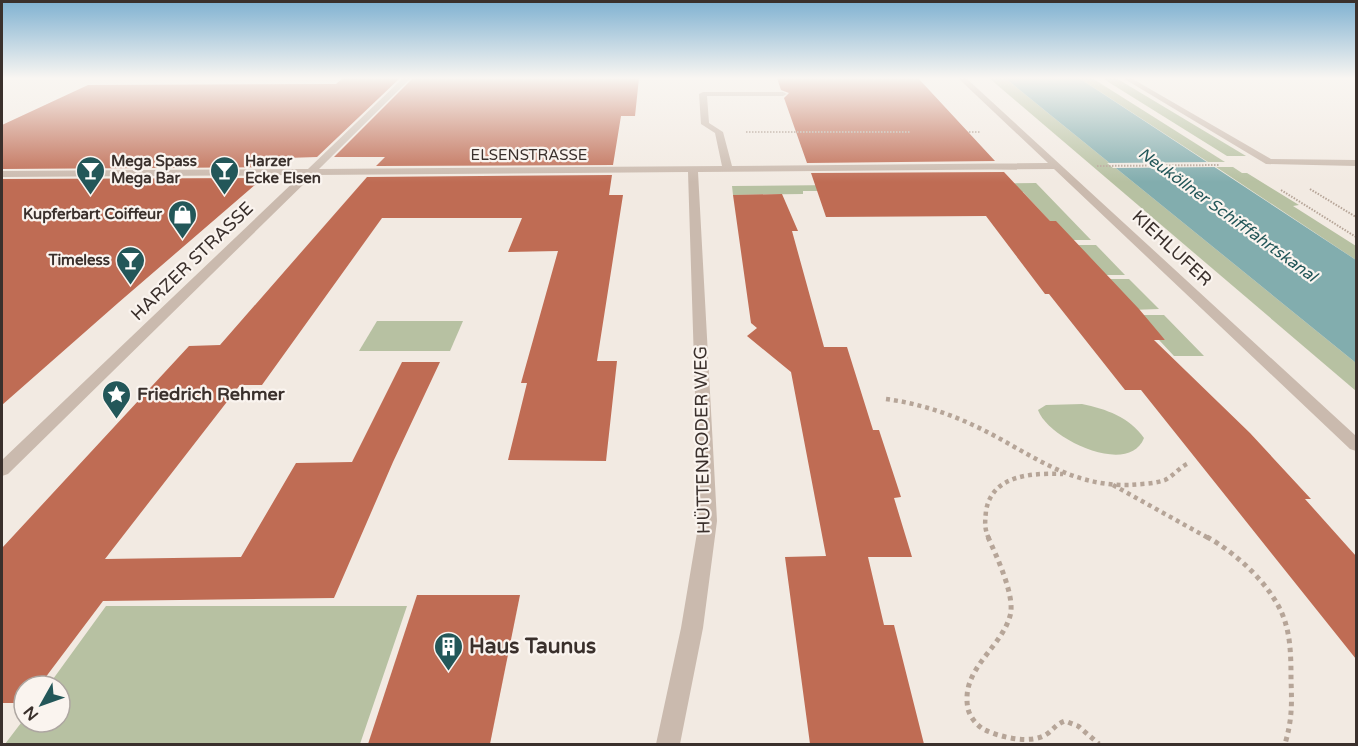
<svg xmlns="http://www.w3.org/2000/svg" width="1358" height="746" viewBox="0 0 1358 746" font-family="'Varela Round',sans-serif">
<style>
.green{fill:#b7c1a2}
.water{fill:#82adae}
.pier{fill:#f2eae2}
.building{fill:#bf6c54}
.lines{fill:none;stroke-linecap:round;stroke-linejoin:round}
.path-far2{stroke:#b6a598;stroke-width:2;stroke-dasharray:1.5 1.5;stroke-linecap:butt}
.path-far1{stroke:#b6a598;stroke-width:4.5;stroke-dasharray:4 4;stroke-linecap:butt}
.path{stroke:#b6a598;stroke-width:5;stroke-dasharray:4.5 4.5;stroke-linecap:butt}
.minor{fill:#cabaae;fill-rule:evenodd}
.labels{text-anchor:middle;stroke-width:4.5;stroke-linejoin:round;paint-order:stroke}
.far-street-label{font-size:15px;fill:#3a302c;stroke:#faf4ef}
.far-poi-label{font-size:15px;font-weight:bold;fill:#3a302c;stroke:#faf4ef;text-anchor:start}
.far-water-label{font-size:16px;font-style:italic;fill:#235759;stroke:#faf4ef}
.street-label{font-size:18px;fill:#3a302c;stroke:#faf4ef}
.poi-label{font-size:18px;font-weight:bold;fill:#3a302c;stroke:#faf4ef;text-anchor:start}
.near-poi-label{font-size:21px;font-weight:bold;fill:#3a302c;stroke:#faf4ef;text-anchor:start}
</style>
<rect width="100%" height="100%" fill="#f2eae2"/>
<g class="green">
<path d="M989,78H1005L1356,363V391Z"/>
<path d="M1079,78H1092L1225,162H1208Z"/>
<path d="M1102,78H1116L1246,156H1227Z"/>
<path d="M1216,167H1233L1242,173H1247L1299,205L1293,206L1356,246V260Z"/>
<path d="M1036,183L1091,240H1067L1023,192L987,193L980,184Z"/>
<path d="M838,185L820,191H803V194L733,195L732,186Z"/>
<path d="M1072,245H1096L1125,275H1099Z"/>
<path d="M1103,279H1129L1159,309L1131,310Z"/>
<path d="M1136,315H1164L1204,356H1174L1159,340H1165Z"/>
<path d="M377,321H463L450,351H359Z"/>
<path d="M1082,404C1106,409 1129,417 1144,438C1129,477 1048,439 1038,410L1046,405Z"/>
<path d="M106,606H407L360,744H5L24,719V722H60V686H48Z"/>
</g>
<path class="water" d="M1005,78H1079L1356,260V363Z"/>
<path class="pier" d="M1214,162L1222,167L1113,168L1107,163Z"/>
<g class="building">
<path d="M343,78H400L317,157L286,158L275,167L2,169V125L88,85L336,84Z"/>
<path d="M413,78H639L635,116H621L613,165L376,166L385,157H334Z"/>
<path d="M777,78H918L995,161L807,163L784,98L789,93L781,90Z"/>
<path d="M1004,172L1050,221H1056L1139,309L1165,340H1154L1250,433L1311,499H1305L1356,556V659L1141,390H1125L1049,294H1045L986,216L826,217L811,173Z"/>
<path d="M612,175L609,195H623L597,361H617L606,461L508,460L527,383H521L558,251L508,252L522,218H382L262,385H240L105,559L241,557L296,463L352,462L402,362H440L393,462L334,598L103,601L39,686H24V703H2V548L189,346L220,345L367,177Z"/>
<path d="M263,178L118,303L2,405V179Z"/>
<path d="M782,194L798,231H792L824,347H847L873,430H879L901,497L894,498L912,557H868L884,625H894L924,744H810L785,557L826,556L791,372L747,336L757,328L751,323L733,195Z"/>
<path d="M417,595H520L490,744H368Z"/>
</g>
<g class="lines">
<g class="path-far2">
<path d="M746,132H910"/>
<path d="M969,132H980"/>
<path d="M1097,166L1219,165"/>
<path d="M1310,189L1356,217"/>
<path d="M1281,190L1356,237"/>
</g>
<g class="path-far1">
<path d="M886,399C916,403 945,412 973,425C1027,450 1065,486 1129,485C1140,484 1154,484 1165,480C1173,476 1179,468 1187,464"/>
<path d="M1113,485L1210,539"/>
<path d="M989,539C984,528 985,522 986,511C992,474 1033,473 1063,474"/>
</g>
<g class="path">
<path d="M988,537C996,555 1016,597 1010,616C1000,650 960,669 968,709C970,717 977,726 985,730C1000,737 1031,745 1047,734C1054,729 1056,724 1065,721L1078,726L1099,744"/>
<path d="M1207,537C1238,554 1277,590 1286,625C1291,642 1291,663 1291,680C1292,705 1292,720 1285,744"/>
</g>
<g class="minor">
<path d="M403,78H411L319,169L722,166L715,133L701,124L699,94L703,92H783L787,94L783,96H707L709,123L723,132L732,166L1048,163L958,78H966L1356,436V451L1350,449L1054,169L698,172L717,521L703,628L680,744H656L681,628L699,521L688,172L313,175L8,474L2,476V460L301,175L2,177V171L308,169Z"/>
<path d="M1123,78H1131L1271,159L1356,160V166L1266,164Z"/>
</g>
</g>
<linearGradient id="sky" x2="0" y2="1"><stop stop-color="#7fb1d1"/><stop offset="0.43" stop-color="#f9f6f2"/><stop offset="1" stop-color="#f9f6f2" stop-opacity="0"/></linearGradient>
<rect width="1358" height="182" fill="url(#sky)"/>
<defs>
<symbol id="bar-pin" viewBox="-11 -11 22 30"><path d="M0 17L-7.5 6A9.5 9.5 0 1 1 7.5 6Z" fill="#235759" stroke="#faf4ef"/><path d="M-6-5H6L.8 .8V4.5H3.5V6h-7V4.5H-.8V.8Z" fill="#fff"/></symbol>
<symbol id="shop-pin" viewBox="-11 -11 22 30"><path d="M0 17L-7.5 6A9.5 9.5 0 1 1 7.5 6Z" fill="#235759" stroke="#faf4ef"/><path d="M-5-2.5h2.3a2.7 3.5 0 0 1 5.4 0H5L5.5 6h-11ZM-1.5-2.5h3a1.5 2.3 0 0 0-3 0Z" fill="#fff"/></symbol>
<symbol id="sight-pin" viewBox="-11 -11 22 30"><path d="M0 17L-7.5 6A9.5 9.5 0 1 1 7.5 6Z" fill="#235759" stroke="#faf4ef"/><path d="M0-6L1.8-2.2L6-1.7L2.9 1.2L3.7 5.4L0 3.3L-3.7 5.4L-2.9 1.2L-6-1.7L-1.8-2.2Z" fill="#fff"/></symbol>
<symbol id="building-pin" viewBox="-11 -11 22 30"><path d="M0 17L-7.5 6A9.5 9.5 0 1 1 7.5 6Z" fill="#235759" stroke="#faf4ef"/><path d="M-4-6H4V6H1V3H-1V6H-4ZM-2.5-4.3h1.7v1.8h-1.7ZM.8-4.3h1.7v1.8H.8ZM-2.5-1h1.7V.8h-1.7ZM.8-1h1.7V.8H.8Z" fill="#fff"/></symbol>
</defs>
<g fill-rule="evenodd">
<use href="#bar-pin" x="74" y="154" width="33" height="45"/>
<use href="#bar-pin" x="208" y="154" width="33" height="45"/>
<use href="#shop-pin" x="166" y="198" width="33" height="45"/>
<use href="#bar-pin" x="114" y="244" width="33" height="45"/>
<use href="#sight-pin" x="100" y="378" width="33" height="45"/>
<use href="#building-pin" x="432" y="630" width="33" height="45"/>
</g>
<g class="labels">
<g class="far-street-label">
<text x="529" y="160">ELSENSTRASSE</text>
</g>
<g class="far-poi-label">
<text x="111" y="166">Mega Spass<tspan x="111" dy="17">Mega Bar</tspan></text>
<text x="245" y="166">Harzer<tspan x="245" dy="17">Ecke Elsen</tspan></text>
<text x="162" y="219" text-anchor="end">Kupferbart Coiffeur</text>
<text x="110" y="265" text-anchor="end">Timeless</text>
</g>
<g class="far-water-label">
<text transform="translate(1228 214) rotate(36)" y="6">Neuköllner Schifffahrtskanal</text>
</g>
<g class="street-label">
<text transform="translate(1172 248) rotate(43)" y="6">KIEHLUFER</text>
<text transform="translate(192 261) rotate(-44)" y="6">HARZER STRASSE</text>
<text transform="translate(702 440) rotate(-91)" y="6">HÜTTENRODER WEG</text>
</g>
<g class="poi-label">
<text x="137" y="400">Friedrich Rehmer</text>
</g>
<g class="near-poi-label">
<text x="469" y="653">Haus Taunus</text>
</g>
</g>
<rect width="1358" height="746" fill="none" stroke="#3a302c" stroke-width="6"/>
<g transform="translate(42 704) rotate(230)"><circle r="28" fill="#faf4ef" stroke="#ada6a1" stroke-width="1.5"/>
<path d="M0-4.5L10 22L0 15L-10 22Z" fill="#235759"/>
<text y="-9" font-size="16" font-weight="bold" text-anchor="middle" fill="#3a302c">N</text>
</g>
</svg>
